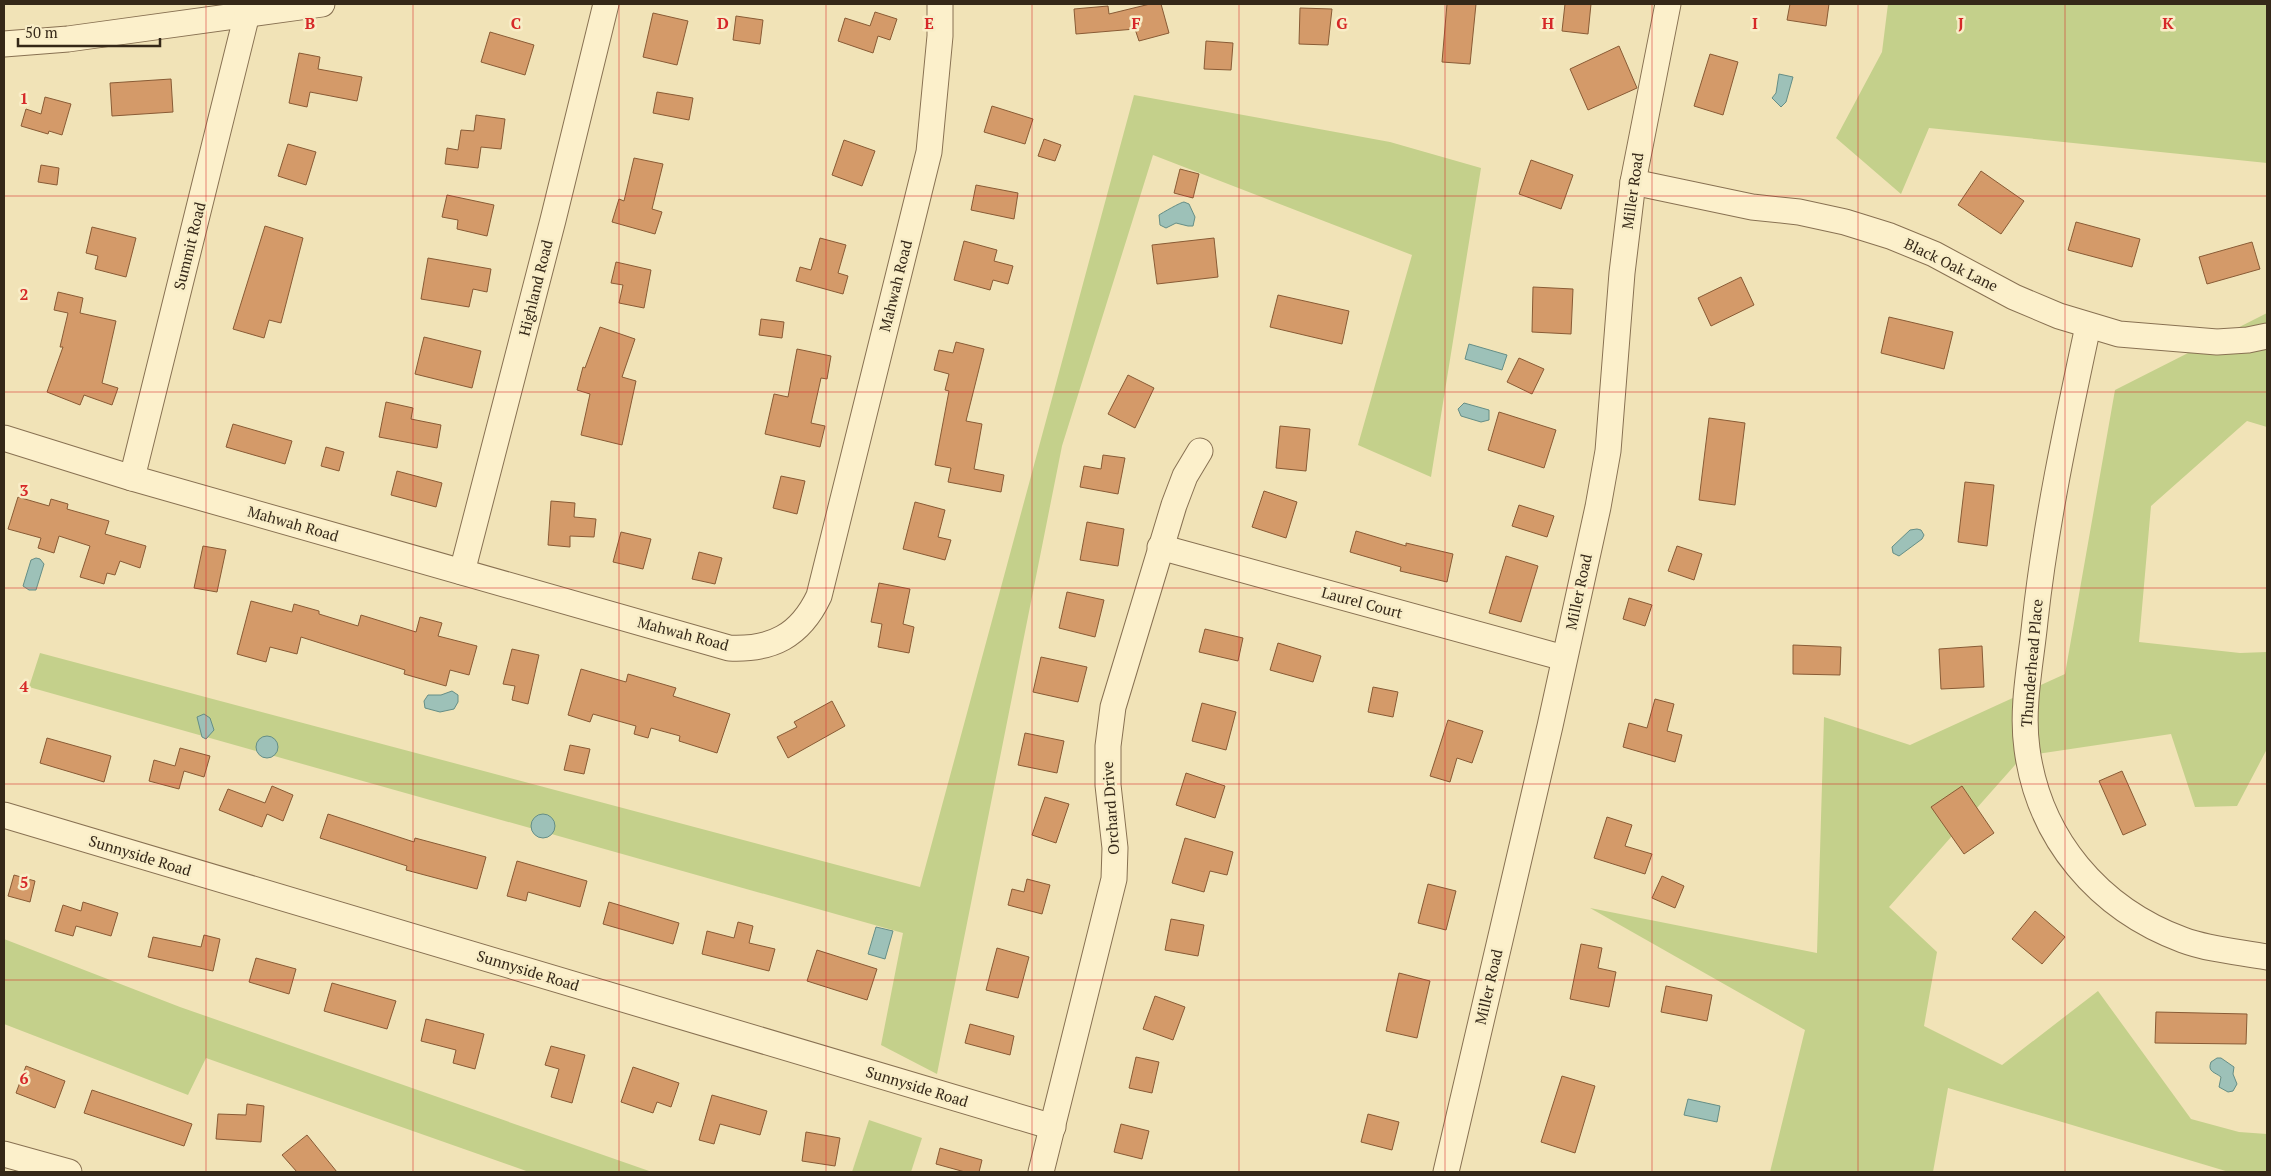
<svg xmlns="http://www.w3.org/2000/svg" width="2271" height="1176" viewBox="0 0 2271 1176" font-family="'PT Serif',serif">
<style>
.green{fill:#c4d08b}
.water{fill:#9dc1b8;stroke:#658e86}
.building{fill:#d49a69;stroke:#895b35}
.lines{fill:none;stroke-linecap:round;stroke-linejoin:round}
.minor-casing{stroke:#887152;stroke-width:27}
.minor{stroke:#fcf0cb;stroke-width:25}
.grid{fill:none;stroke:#d62828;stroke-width:1;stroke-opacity:0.55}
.labels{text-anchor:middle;stroke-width:5;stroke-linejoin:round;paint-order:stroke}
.street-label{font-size:15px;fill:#352818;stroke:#f8edc7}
.grid-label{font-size:16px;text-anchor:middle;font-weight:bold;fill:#d62828;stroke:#f8edc7;stroke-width:5;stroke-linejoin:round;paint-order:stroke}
</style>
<rect width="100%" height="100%" fill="#f1e3b7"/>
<g class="green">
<path d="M1888,4H2267V163L1929,128L1901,194L1836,138L1882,52Z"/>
<path d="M1134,95L1390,142L1481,168L1431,477L1358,445L1412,255L1153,155L1062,446L937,1074L881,1045L903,933L29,687L40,653L920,887Z"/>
<path d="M2267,313V427L2247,421L2151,506L2139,642L2240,653L2267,652V749L2237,806L2195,807L2171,734L2023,756L1889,907L1937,952L1924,1026L2002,1065L2098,991L2191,1119L2239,1132L2267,1134V1172H2229L1948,1088L1933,1172H1770L1805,1030L1590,908L1817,953L1824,717L1910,745L2065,674L2115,390Z"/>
<path d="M4,939L180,1007L652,1172H529L206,1058L188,1095L4,1024Z"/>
<path d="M869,1120L922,1138L911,1172H852Z"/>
</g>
<g class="water">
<path d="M1779,74L1793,77L1786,102L1781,107L1772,98L1776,93Z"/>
<path d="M1184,202L1189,204L1195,217L1193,226H1188L1176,223L1166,228L1160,225L1159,215C1162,213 1181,202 1184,202Z"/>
<path d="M1469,344L1507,355L1502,370L1465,359Z"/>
<path d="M1464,403L1489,410V420L1481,422L1461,416L1458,409Z"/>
<path d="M1917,529L1921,530L1924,535L1922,539L1899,556L1893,553L1892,547L1910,530Z"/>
<path d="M36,558L40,559L44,564L36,590H29L23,586L31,560Z"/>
<path d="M452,691L458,695V702L454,709L440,712L425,708L424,701L428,695H441Z"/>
<path d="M204,714L210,718L214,730L206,739L202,737L197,717Z"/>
<circle cx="267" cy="747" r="11"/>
<circle cx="543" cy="826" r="12"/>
<path d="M876,927L893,931L885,959L868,954Z"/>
<path d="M2217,1058H2221L2234,1067L2233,1074L2237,1084L2233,1091L2228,1092L2219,1087L2221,1077C2215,1072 2207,1072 2211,1062Z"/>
<path d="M1688,1099L1720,1106L1717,1122L1684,1115Z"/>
</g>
<g class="building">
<path d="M1150,4H1161L1169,33L1139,41L1135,29L1076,34L1074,9L1108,6L1109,14Z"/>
<path d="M1447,4H1476L1470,64L1442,62Z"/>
<path d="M1565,4H1591L1588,34L1562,31Z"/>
<path d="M1790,4H1829L1826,26L1787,20Z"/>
<path d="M1300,8L1332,9L1328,45L1299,44Z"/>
<path d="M875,12L897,19L890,40L878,36L873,53L838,41L845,18L870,26Z"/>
<path d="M653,13L688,21L677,65L643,57Z"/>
<path d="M736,16L763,20L760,44L733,40Z"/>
<path d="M490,32L534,45L525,75L481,62Z"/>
<path d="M1206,41L1233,43L1231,70L1204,69Z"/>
<path d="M1619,46L1637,88L1588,110L1570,69Z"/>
<path d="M299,53L320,57L318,69L362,77L357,101L310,92L307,107L289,103Z"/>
<path d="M1710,54L1738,62L1723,115L1694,106Z"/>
<path d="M171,79L173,112L112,116L110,83Z"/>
<path d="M657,92L693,98L689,120L653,113Z"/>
<path d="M45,97L71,104L62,135L49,131L48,134L21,126L26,109L41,114Z"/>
<path d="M992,106L1033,119L1025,144L984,132Z"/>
<path d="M476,115L505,119L501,149L481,147L478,168L445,164L447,148L458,150L461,130L474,131Z"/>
<path d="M1044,139L1061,145L1055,161L1038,156Z"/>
<path d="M844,140L875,151L862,186L832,175Z"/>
<path d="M288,144L316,152L306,185L278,176Z"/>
<path d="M634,158L663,164L652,209L662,212L655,234L612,222L619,199L624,201Z"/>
<path d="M1531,160L1573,175L1561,209L1519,194Z"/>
<path d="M41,165L59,168L57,185L38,182Z"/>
<path d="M1180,169L1199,174L1193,198L1174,193Z"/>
<path d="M1981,171L2024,201L2001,234L1958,205Z"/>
<path d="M976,185L1018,193L1014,219L971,210Z"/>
<path d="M447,195L494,205L487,236L457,229L458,220L442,217Z"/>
<path d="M2076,222L2140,239L2132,267L2068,250Z"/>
<path d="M265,226L303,238L281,323L269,320L264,338L233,329Z"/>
<path d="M92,227L136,238L126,277L95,269L98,256L86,253Z"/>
<path d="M820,238L846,245L838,273L848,276L843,294L796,281L800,267L811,270Z"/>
<path d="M1214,238L1218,277L1157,284L1152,245Z"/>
<path d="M964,241L997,250L994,261L1013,266L1008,284L993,280L990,290L954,280Z"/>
<path d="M2252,242L2260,269L2207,284L2199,257Z"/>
<path d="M428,258L491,269L487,292L473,289L469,307L421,299Z"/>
<path d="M616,262L651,270L644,308L619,303L623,285L611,283Z"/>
<path d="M1741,277L1754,305L1711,326L1698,298Z"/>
<path d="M1533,287L1573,289L1571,334L1532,332Z"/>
<path d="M58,292L83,298L80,313L116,321L102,383L118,388L112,405L84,395L80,405L47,392L63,347H60L68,313L54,310Z"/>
<path d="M1278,295L1349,311L1342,344L1270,327Z"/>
<path d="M1889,317L1953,332L1944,369L1881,353Z"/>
<path d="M761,319L784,322L782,338L759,335Z"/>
<path d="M600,327L635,339L622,377L636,381L622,445L581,435L590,394L577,390L583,367L585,368Z"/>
<path d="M424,337L481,351L472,388L415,374Z"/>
<path d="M956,342L984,349L966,421L982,424L974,469L1004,475L1001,492L948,482L951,468L935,465L949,391L945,390L949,374L934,370L939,350L953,353Z"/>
<path d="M797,349L831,356L827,379L821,378L811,423L825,426L820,447L765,434L774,394L788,397Z"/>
<path d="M1519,358L1544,369L1532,394L1507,382Z"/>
<path d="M1128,375L1154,388L1135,428L1108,414Z"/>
<path d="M386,402L413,408L411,419L441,425L437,448L379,437Z"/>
<path d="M1499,412L1556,430L1544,468L1488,450Z"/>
<path d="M1709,418L1745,423L1735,505L1699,500Z"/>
<path d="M233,424L292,441L285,464L226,447Z"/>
<path d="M1280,426L1310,429L1306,471L1276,468Z"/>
<path d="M326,447L344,452L339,471L321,466Z"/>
<path d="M1103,455L1125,458L1118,494L1080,487L1084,466L1101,469Z"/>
<path d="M397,471L442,483L436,507L391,495Z"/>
<path d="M781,476L805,481L797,514L773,508Z"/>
<path d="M1965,482L1994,485L1987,546L1958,542Z"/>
<path d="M1264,491L1297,502L1286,538L1252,527Z"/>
<path d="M18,497L49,506L51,499L68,504L67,509L109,521L105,534L146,546L140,568L120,561L115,575L107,573L104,584L80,577L90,546L59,536L54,553L38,548L41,538L8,529Z"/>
<path d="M551,501L575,503L574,517L596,519L594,537L570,536V547L548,545Z"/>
<path d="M915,502L945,510L938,537L951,540L945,560L903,549Z"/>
<path d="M1519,505L1554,516L1547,537L1512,526Z"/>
<path d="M1087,522L1124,529L1118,566L1080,560Z"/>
<path d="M1356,531L1406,546V543L1453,554L1447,582L1400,571L1401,567L1350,552Z"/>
<path d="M621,532L651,539L643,569L613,562Z"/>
<path d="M203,546L226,550L217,592L194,588Z"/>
<path d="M1677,546L1702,554L1694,580L1668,571Z"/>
<path d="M699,552L722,558L715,584L692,579Z"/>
<path d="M1506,556L1538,566L1521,622L1489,613Z"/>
<path d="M879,583L910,589L903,624L914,627L909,653L878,647L882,624L871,622Z"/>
<path d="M1067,592L1104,600L1095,637L1059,628Z"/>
<path d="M1629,598L1652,605L1645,626L1623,619Z"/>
<path d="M251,601L292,612L294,604L319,611V614L358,626L361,615L416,632L420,617L442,623L438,636L477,646L469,675L450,670L446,686L404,674L405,670L301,637L297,654L270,647L266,662L237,654Z"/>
<path d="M1205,629L1243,638L1238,661L1199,652Z"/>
<path d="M1278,643L1321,656L1313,682L1270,670Z"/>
<path d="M1793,645L1841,647L1840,675L1793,674Z"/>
<path d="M1982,646L1984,687L1941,689L1939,649Z"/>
<path d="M512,649L539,655L528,704L512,700L515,686L503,684Z"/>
<path d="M1041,657L1087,667L1078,702L1033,692Z"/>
<path d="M581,669L626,682L628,674L676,688L673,696L730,714L717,753L679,741L680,736L651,728L648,738L634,734L636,726L593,714L590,722L568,715Z"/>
<path d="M1373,687L1398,692L1393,717L1368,712Z"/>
<path d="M1655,699L1674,704L1667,731L1682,735L1675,762L1623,747L1629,723L1647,728Z"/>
<path d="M832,701L845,726L788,758L777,737L797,727L794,722Z"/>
<path d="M1202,703L1236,712L1226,750L1192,741Z"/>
<path d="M1448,720L1483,731L1472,763L1457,758L1450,782L1430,776Z"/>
<path d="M1025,733L1064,741L1057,773L1018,765Z"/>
<path d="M47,738L111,756L104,782L40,763Z"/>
<path d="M570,745L590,749L584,774L564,770Z"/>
<path d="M180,748L210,756L204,777L184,771L179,789L149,781L154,760L175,766Z"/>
<path d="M2122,771L2146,825L2123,835L2099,781Z"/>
<path d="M1186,773L1225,786L1215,818L1176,805Z"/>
<path d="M272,786L293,795L283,821L267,814L262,827L219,810L228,789L265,803Z"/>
<path d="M1962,786L1994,833L1964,854L1931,807Z"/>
<path d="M1045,797L1069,804L1056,843L1032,835Z"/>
<path d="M328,814L414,842L415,838L486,857L477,889L406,870L407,866L320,838Z"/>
<path d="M1607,817L1632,825L1625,846L1652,854L1645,874L1594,858Z"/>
<path d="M1185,838L1233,852L1227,875L1210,871L1204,892L1172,883Z"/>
<path d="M517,861L587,881L580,907L528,892L526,901L507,896Z"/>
<path d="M14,875L35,881L30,902L8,896Z"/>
<path d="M1662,876L1684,886L1675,908L1652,898Z"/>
<path d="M1027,879L1050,885L1042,914L1008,905L1012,889L1024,892Z"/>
<path d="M1428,884L1456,891L1446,930L1418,923Z"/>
<path d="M83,902L118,913L111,936L76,926L73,936L55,931L63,905L81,911Z"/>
<path d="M609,902L679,923L673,944L603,924Z"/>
<path d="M2035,911L2065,937L2042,964L2012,939Z"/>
<path d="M1171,919L1204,925L1198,956L1165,950Z"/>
<path d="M738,922L753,926L749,943L775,949L769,971L702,954L707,931L734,938Z"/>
<path d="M204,935L220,939L213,971L148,957L153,937L201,947Z"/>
<path d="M1581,944L1602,948L1598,968L1616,972L1609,1007L1570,999Z"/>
<path d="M997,948L1029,957L1018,998L986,990Z"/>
<path d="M817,950L877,969L867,1000L807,981Z"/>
<path d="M256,958L296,969L289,994L249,982Z"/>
<path d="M1399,973L1430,981L1417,1038L1386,1031Z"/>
<path d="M332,983L396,1001L387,1029L324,1011Z"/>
<path d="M1666,986L1712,995L1707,1021L1661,1012Z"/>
<path d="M1155,996L1185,1007L1173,1040L1143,1029Z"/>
<path d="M2156,1012L2247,1014L2246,1044L2155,1043Z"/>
<path d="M426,1019L484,1034L475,1069L453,1063L456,1050L421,1041Z"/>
<path d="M970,1024L1014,1036L1010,1055L965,1043Z"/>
<path d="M551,1046L585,1055L572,1103L551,1097L559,1069L545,1065Z"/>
<path d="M1136,1057L1159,1062L1152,1093L1129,1088Z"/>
<path d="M26,1066L65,1081L55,1108L16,1093Z"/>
<path d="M633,1067L679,1083L671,1107L657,1102L653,1113L621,1102Z"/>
<path d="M1562,1076L1595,1086L1575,1153L1541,1142Z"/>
<path d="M92,1090L192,1124L184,1146L84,1113Z"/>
<path d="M712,1095L767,1111L760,1135L720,1124L714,1144L699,1140Z"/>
<path d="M247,1104L264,1106L261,1142L216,1139L218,1114L246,1115Z"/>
<path d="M1368,1114L1399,1122L1392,1150L1361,1142Z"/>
<path d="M1121,1124L1149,1131L1142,1159L1114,1152Z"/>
<path d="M806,1132L840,1138L835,1166L802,1161Z"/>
<path d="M307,1135L337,1172H297L282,1155Z"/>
<path d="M940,1148L982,1160L979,1172H965L936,1164Z"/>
</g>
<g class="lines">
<defs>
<g id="minor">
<path d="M4,44L68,39L322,4"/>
<path d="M1633,182L1752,207L1799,212L1845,222L1890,236L1934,254L2014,297L2059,316L2119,334L2217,342L2248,340L2267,336"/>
<path d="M2088,326C2067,424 2046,521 2035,621C2031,662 2021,707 2027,749C2039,839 2099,909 2183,940C2210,950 2240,952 2267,957"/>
<path d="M4,438L132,478L729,648C772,650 800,636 819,596L929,152L940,36V4"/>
<path d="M132,478L247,14"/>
<path d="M1160,547L1564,658"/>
<path d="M462,572L553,220L606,4"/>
<path d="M4,815L1053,1127"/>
<path d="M4,1154L69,1172"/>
<path d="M1041,1172L1114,879L1115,848L1108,785V746L1113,707L1174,505L1185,476L1200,451"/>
<path d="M1446,1172L1550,726L1598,507L1608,451L1622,273L1633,182L1668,4"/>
</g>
</defs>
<use href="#minor" class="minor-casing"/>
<use href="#minor" class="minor"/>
</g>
<path class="grid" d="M206,4V1172M413,4V1172M619,4V1172M826,4V1172M1032,4V1172M1239,4V1172M1445,4V1172M1652,4V1172M1858,4V1172M2065,4V1172M4,196H2267M4,392H2267M4,588H2267M4,784H2267M4,980H2267"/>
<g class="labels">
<g class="street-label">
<text transform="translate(1633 191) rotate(-82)" y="5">Miller Road</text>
<text transform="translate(190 246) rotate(-76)" y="5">Summit Road</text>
<text transform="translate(1951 265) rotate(26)" y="5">Black Oak Lane</text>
<text transform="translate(896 286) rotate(-76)" y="5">Mahwah Road</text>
<text transform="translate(536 288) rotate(-76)" y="5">Highland Road</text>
<text transform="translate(293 524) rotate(16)" y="5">Mahwah Road</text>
<text transform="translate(1579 592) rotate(-78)" y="5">Miller Road</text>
<text transform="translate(1362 603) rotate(15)" y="5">Laurel Court</text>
<text transform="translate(683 634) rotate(15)" y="5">Mahwah Road</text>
<text transform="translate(2032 663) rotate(-85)" y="5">Thunderhead Place</text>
<text transform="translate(1111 808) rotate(-94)" y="5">Orchard Drive</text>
<text transform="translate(140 856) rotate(17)" y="5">Sunnyside Road</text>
<text transform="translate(528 971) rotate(17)" y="5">Sunnyside Road</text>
<text transform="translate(1489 987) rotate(-77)" y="5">Miller Road</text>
<text transform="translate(917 1087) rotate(17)" y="5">Sunnyside Road</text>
</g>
</g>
<g class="grid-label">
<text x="310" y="29">B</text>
<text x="516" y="29">C</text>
<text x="723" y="29">D</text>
<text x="929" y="29">E</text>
<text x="1136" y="29">F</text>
<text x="1342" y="29">G</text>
<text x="1548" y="29">H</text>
<text x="1755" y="29">I</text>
<text x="1961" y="29">J</text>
<text x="2168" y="29">K</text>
<text x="24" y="104">1</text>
<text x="24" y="300">2</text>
<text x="24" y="496">3</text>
<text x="24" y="692">4</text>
<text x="24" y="888">5</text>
<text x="24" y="1084">6</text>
</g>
<rect width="2271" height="1176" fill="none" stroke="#352818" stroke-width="10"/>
<path d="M18 38v8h142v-8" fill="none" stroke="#352818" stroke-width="2.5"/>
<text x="25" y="38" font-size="15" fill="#352818" stroke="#f8edc7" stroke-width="4" paint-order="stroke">50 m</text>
</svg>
